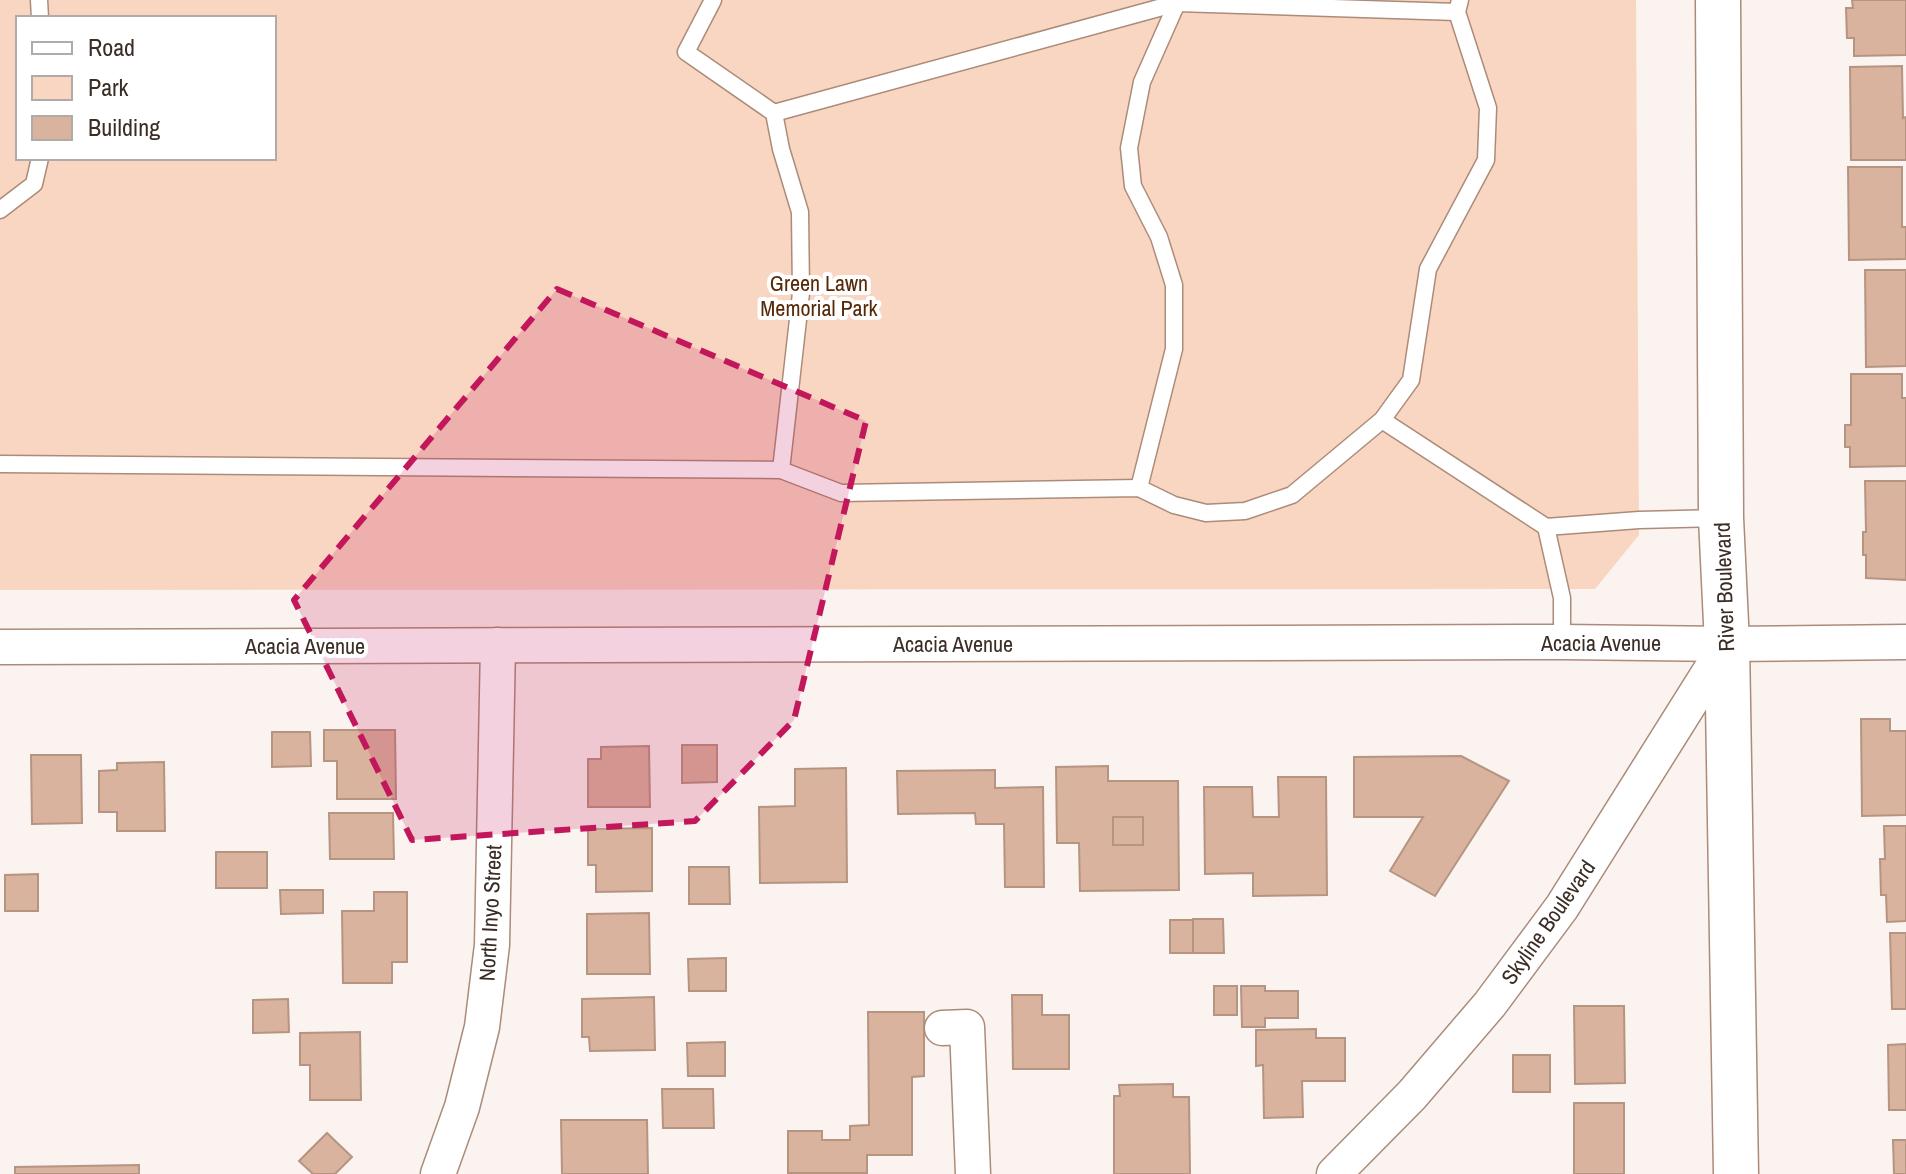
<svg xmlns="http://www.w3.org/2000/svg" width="1906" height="1174" viewBox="0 0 1906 1174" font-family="'Archivo Narrow',sans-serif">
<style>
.green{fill:#f9d6c2;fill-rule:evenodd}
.building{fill:#d9b39e;stroke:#b69482;stroke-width:2;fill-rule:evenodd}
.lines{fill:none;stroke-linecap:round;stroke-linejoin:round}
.service-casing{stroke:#ac8b79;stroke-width:19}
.minor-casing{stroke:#ac8b79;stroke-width:37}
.secondary-casing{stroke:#ac8b79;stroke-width:47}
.service{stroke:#fff;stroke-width:16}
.minor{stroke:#fff;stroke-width:34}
.secondary{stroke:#fff;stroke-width:44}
.marked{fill:#c2185b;fill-opacity:0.2;stroke:#c2185b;stroke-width:6;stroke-dasharray:16 10;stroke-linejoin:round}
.labels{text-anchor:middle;stroke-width:8;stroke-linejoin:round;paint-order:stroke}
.park-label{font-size:22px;fill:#572806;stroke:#fff}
.street-label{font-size:22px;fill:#3b2d26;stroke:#fff}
</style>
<rect width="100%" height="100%" fill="#faf3ef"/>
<path class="green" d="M0,0H1636L1639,535L1595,589L0,590ZM18,18H274V158H18Z"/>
<g class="building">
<path d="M1852,0H1906V55L1854,56V38H1847L1846,8H1853Z"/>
<path d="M1902,66L1903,118L1906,117V160H1851L1850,67Z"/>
<path d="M1848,167H1902V227H1906V259L1849,260Z"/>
<path d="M1865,270H1906V366L1866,367Z"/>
<path d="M1851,374H1902V398H1906V466L1850,467V447H1845V425H1851Z"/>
<path d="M1865,481H1906V580L1866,578V555H1863V532H1866Z"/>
<path d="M1861,719H1890V731H1906V815L1862,816Z"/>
<path d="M324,730H395L396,799H337V761H324Z"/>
<path d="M272,732H310L311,766L272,767Z"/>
<path d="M682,745H717V782L682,783Z"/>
<path d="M649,746L650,807H588V759H601V747Z"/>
<path d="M31,755H81L82,823L32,824Z"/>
<path d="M1461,756L1509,781L1435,896L1390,871L1423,817H1354V757Z"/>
<path d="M164,762L165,831H117V812H99V771L117,770V763Z"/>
<path d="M1108,766V781H1178L1179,890L1080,891L1079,843H1057L1056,767ZM1113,817H1143V845H1113Z"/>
<path d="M846,768L847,882L760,883L759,807L795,806V769Z"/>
<path d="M995,770V788L1043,787L1044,887H1005L1004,824H976L975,813L898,814L897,771Z"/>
<path d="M1278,777H1326L1327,895L1253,896V873L1205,874L1204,787H1252L1253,817H1279Z"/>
<path d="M329,813H393L394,859H330Z"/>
<rect x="1113" y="817" width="30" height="28"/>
<path d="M1884,826H1906V921L1887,922L1886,895H1881L1880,859H1885Z"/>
<path d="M652,828V891L596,892V865H588V829Z"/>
<rect x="216" y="852" width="51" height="36"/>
<path d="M689,867H729L730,904H689Z"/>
<path d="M38,874V911H5V875Z"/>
<path d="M280,890H323V913L281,914Z"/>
<path d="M374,892H407V962H392V983H343L342,911H374Z"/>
<path d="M649,913L650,974H587V914Z"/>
<path d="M1193,919H1223L1224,953H1193Z"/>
<rect x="1170" y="920" width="23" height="33"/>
<path d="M1890,933H1906V1009H1892Z"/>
<path d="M726,958V991H689L688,959Z"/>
<rect x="1214" y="986" width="23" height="29"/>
<path d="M1241,986H1265V991H1298V1018H1265V1027H1242Z"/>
<path d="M1012,995H1042V1015H1069V1069H1013Z"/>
<path d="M654,997L655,1050L590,1051L589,1037H582V999Z"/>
<path d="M288,999L289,1032L253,1033V1000Z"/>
<path d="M1574,1006H1624L1625,1083L1575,1084Z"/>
<path d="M868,1012H924V1076L912,1077V1155H867V1173H788V1131H822V1140H850V1126L869,1125Z"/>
<path d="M1316,1029V1038H1345V1081H1302L1303,1117L1264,1118L1263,1065L1256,1066V1030Z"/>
<path d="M360,1032L361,1100H310V1065H300V1033Z"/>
<path d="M725,1042V1076H688L687,1043Z"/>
<path d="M1906,1044V1110H1889L1888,1045Z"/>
<rect x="1513" y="1055" width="37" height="37"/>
<path d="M1173,1084V1097H1189L1190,1174H1114V1096H1120L1119,1085Z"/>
<path d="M662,1089H713L714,1128H663Z"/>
<rect x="1574" y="1103" width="50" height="71"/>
<path d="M561,1120H647L648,1174H562Z"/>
<path d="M327,1133L352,1157L335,1174H313L299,1161Z"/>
<path d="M1893,1140H1906V1174H1894Z"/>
<path d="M139,1165V1174H15V1167Z"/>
</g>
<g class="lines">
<defs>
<g id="service">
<path d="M39,0L40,18"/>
<path d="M713,0L686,52L774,113L781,149L800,212L801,293L781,470"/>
<path d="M774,113L1177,3L1457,12"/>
<path d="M0,210L34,184L40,158"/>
<path d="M1382,420L1546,527L1562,598V642"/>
<path d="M0,464L781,470L841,493L1139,488L1174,505L1206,513L1245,511L1292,495L1382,420L1411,380L1428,269L1486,160L1488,108L1457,12L1460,0"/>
<path d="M1139,488L1174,349V285L1159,237L1133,186L1129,148L1142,82L1177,3L1176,0"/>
<path d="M1546,527L1639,520L1720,518"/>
</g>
<g id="minor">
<path d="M0,647L1562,642L1727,644L1906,642"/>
<path d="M942,1028L967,1027L973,1174"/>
<path d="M438,1174L462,1107L482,1027L492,945L498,645"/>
<path d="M1334,1174L1412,1095L1490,1004L1562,907L1727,644"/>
</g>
<path id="secondary" d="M1718,0L1721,518L1727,644L1736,1174"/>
</defs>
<use href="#service" class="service-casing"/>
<use href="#minor" class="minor-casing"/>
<use href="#secondary" class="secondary-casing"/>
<use href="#service" class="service"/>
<use href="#minor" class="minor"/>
<use href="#secondary" class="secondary"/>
</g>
<path class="marked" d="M557,289L866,421L794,720L695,821L412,840L294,600Z"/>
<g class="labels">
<g class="park-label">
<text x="819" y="291">Green Lawn<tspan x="819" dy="25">Memorial Park</tspan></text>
</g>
<g class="street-label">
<text transform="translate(1724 587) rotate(-92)" y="8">River Boulevard</text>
<text x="1601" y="651">Acacia Avenue</text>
<text x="953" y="652">Acacia Avenue</text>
<text x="305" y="654">Acacia Avenue</text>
<text transform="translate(490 913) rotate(-87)" y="8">North Inyo Street</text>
<text transform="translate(1548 922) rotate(-55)" y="8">Skyline Boulevard</text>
</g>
</g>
<rect x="16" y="16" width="260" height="144" fill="#ffffff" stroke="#b1aba8" stroke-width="2"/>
<rect x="32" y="42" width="40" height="12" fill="#ffffff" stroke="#b1aba8" stroke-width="2"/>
<text x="88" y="56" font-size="24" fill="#3b2d26">Road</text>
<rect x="32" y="76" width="40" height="24" fill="#f9d6c2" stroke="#b1aba8" stroke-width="2"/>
<text x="88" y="96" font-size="24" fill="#3b2d26">Park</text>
<rect x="32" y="116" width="40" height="24" fill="#d9b39e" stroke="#b1aba8" stroke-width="2"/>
<text x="88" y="136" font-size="24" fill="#3b2d26">Building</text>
</svg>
